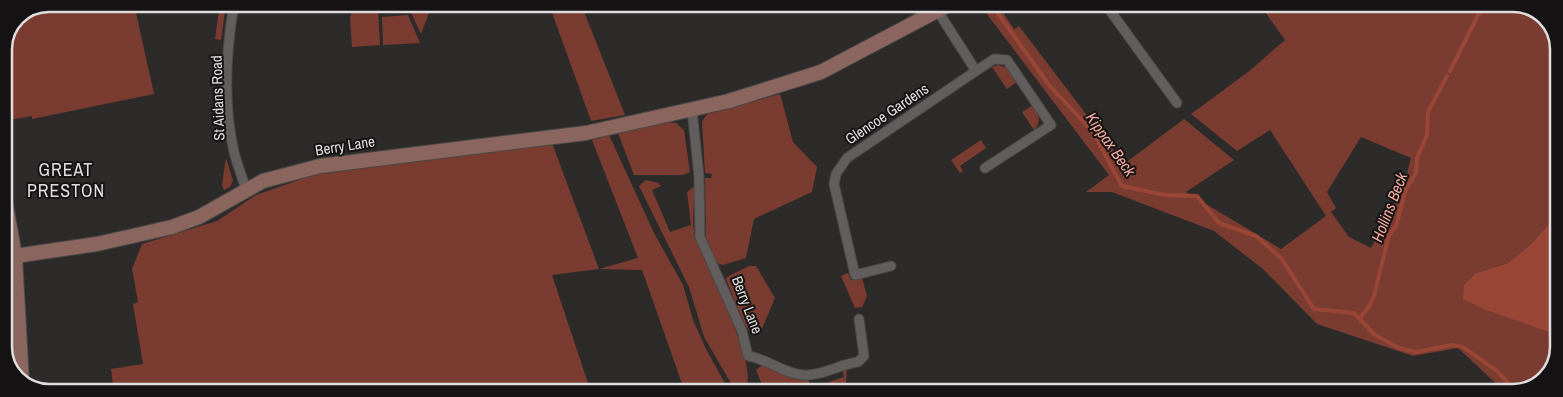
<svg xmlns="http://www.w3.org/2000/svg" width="1563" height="397" viewBox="0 0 1563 397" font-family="'Archivo Narrow',sans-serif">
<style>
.green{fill:#7a3c30;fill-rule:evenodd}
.water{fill:#9a4637}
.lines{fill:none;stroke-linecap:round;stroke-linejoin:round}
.stream{stroke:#9a4637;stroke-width:4}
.street-casing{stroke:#4a4848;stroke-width:11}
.secondary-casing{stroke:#4a4848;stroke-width:16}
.street{stroke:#615e5d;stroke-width:9}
.secondary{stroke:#8b665f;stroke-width:14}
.labels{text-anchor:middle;stroke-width:4;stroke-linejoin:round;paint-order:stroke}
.street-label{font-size:15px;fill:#dfdddd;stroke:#151313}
.water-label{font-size:16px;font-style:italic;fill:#f3ab9d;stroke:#151313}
.quarter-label{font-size:18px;letter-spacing:1px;fill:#dfdddd;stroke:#151313}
.rim{fill:none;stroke:#dfdddd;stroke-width:2.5}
</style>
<rect width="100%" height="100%" fill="#2d2a2a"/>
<g class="green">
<path d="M50,4H134L154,94L32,119V116L4,121V49L17,17Z"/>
<path d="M220,4H226L221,40L215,39Z"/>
<path d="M549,4H581L625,115L591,121Z"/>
<path d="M432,5L421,34L408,6Z"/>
<path d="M980,5H998L1014,29L1019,26L1124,164L1184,119L1234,160L1186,192L1281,249L1326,216L1270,130L1237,151L1191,114L1248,72L1285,40L1260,5H1525L1548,20L1559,46L1558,214L1531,244L1508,263L1476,273L1537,326L1558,335C1558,342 1560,352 1558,358C1552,381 1527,393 1506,393L1458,348L1413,356L1317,324L1263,269L1214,231L1112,192H1086L1109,175ZM1361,137L1411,158L1404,185L1371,248L1349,237L1331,212L1336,208L1327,192Z"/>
<path d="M378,8L380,45L352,47L350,17L353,9Z"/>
<path d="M408,15L420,43L383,45L382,17Z"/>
<path d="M998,65L1007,68L1017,82L1007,89L992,67Z"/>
<path d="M780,94L793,142L817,167L812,192L754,219L746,258L723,265L717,263L706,240L705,178H711L712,174L705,173L702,122L707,114Z"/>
<path d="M1033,105C1038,114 1043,121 1034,130L1022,112Z"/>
<path d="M666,122L676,123L684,130L690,172L683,175H634L618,133Z"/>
<path d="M609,135L654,233L683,285L693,320L707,351L730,392H685L642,270L599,269L552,275L591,392H114L111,369L143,364L133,304L138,302L132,269L142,244L217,221L256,195L319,173L552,143L599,269L638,258L592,140Z"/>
<path d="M981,140L986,148L960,166L963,171L960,173L951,160Z"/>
<path d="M226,158L233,181L230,187L224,190L222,185Z"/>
<path d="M646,180L659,183L661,186L652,190L670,232L691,225L687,192L695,186C695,202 691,221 695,236C698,253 777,393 736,392L704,337L689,287L639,186Z"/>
<path d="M749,266H756L775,298L760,333L754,335L744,324L726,279L727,277Z"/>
<path d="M848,273L851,280L862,278L867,296L862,307L855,308L841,276Z"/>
<path d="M767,365L793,378L808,379L811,388L844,377L842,369L847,368L846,383L850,393L765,392L756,370L761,366Z"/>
</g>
<path class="water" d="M1558,214V335L1486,310L1463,299L1464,285L1476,273L1508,263L1531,244Z"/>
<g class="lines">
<g class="stream">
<path d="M992,5L1049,85L1093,132L1122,186L1165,195L1197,196L1219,223L1256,236L1281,258L1314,309L1354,313L1375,335L1399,348L1416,352L1452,345L1463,347L1497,371L1516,392"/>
<path d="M1450,71L1483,5"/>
<path d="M1360,318L1370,305L1374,296L1389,235L1396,226L1406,189L1416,173L1417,158L1427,135L1428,112L1447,76"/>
</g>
<defs>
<g id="street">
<path d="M234,4C226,51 223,105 234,152C237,164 242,177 246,189"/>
<path d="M490,4V6"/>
<path d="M1106,5L1177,103"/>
<path d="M233,8L316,4"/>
<path d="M976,71L994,59L1007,60L1051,125L985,168"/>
<path d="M692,110L699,176L700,237L742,331L748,356C768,359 784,374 804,375C822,376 840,364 858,362L864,356L859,319"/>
<path d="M891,266L855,275L834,184L836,174L847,158L976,71L937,10"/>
<path d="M4,349L20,351"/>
</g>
<g id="secondary">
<path d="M4,194L15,256L22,382"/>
<path d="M15,256L97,244L172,227L199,217L263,181L320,166L586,133L729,101L821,72L948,5"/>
</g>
</defs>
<use href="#street" class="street-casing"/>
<use href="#secondary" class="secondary-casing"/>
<use href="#street" class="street"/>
<use href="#secondary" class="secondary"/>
</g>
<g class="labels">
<g class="street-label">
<text transform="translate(218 98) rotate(-92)" y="5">St Aidans Road</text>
<text transform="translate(887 114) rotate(-34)" y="5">Glencoe Gardens</text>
<text transform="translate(345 146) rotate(-9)" y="5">Berry Lane</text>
<text transform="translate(747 305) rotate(69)" y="5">Berry Lane</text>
</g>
<g class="water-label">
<text transform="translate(1111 144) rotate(55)" y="6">Kippax Beck</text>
<text transform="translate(1389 207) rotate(-69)" y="6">Hollins Beck</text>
</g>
<g class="quarter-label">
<text x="66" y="176">GREAT<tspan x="66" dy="21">PRESTON</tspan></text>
</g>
</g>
<path d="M0 0H1563V397H0ZM49 12H1513A37 37 0 0 1 1550 49V347A37 37 0 0 1 1513 384H49A37 37 0 0 1 12 347V49A37 37 0 0 1 49 12Z" fill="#151313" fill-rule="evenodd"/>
<path class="rim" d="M49 12H1513A37 37 0 0 1 1550 49V347A37 37 0 0 1 1513 384H49A37 37 0 0 1 12 347V49A37 37 0 0 1 49 12Z"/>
</svg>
